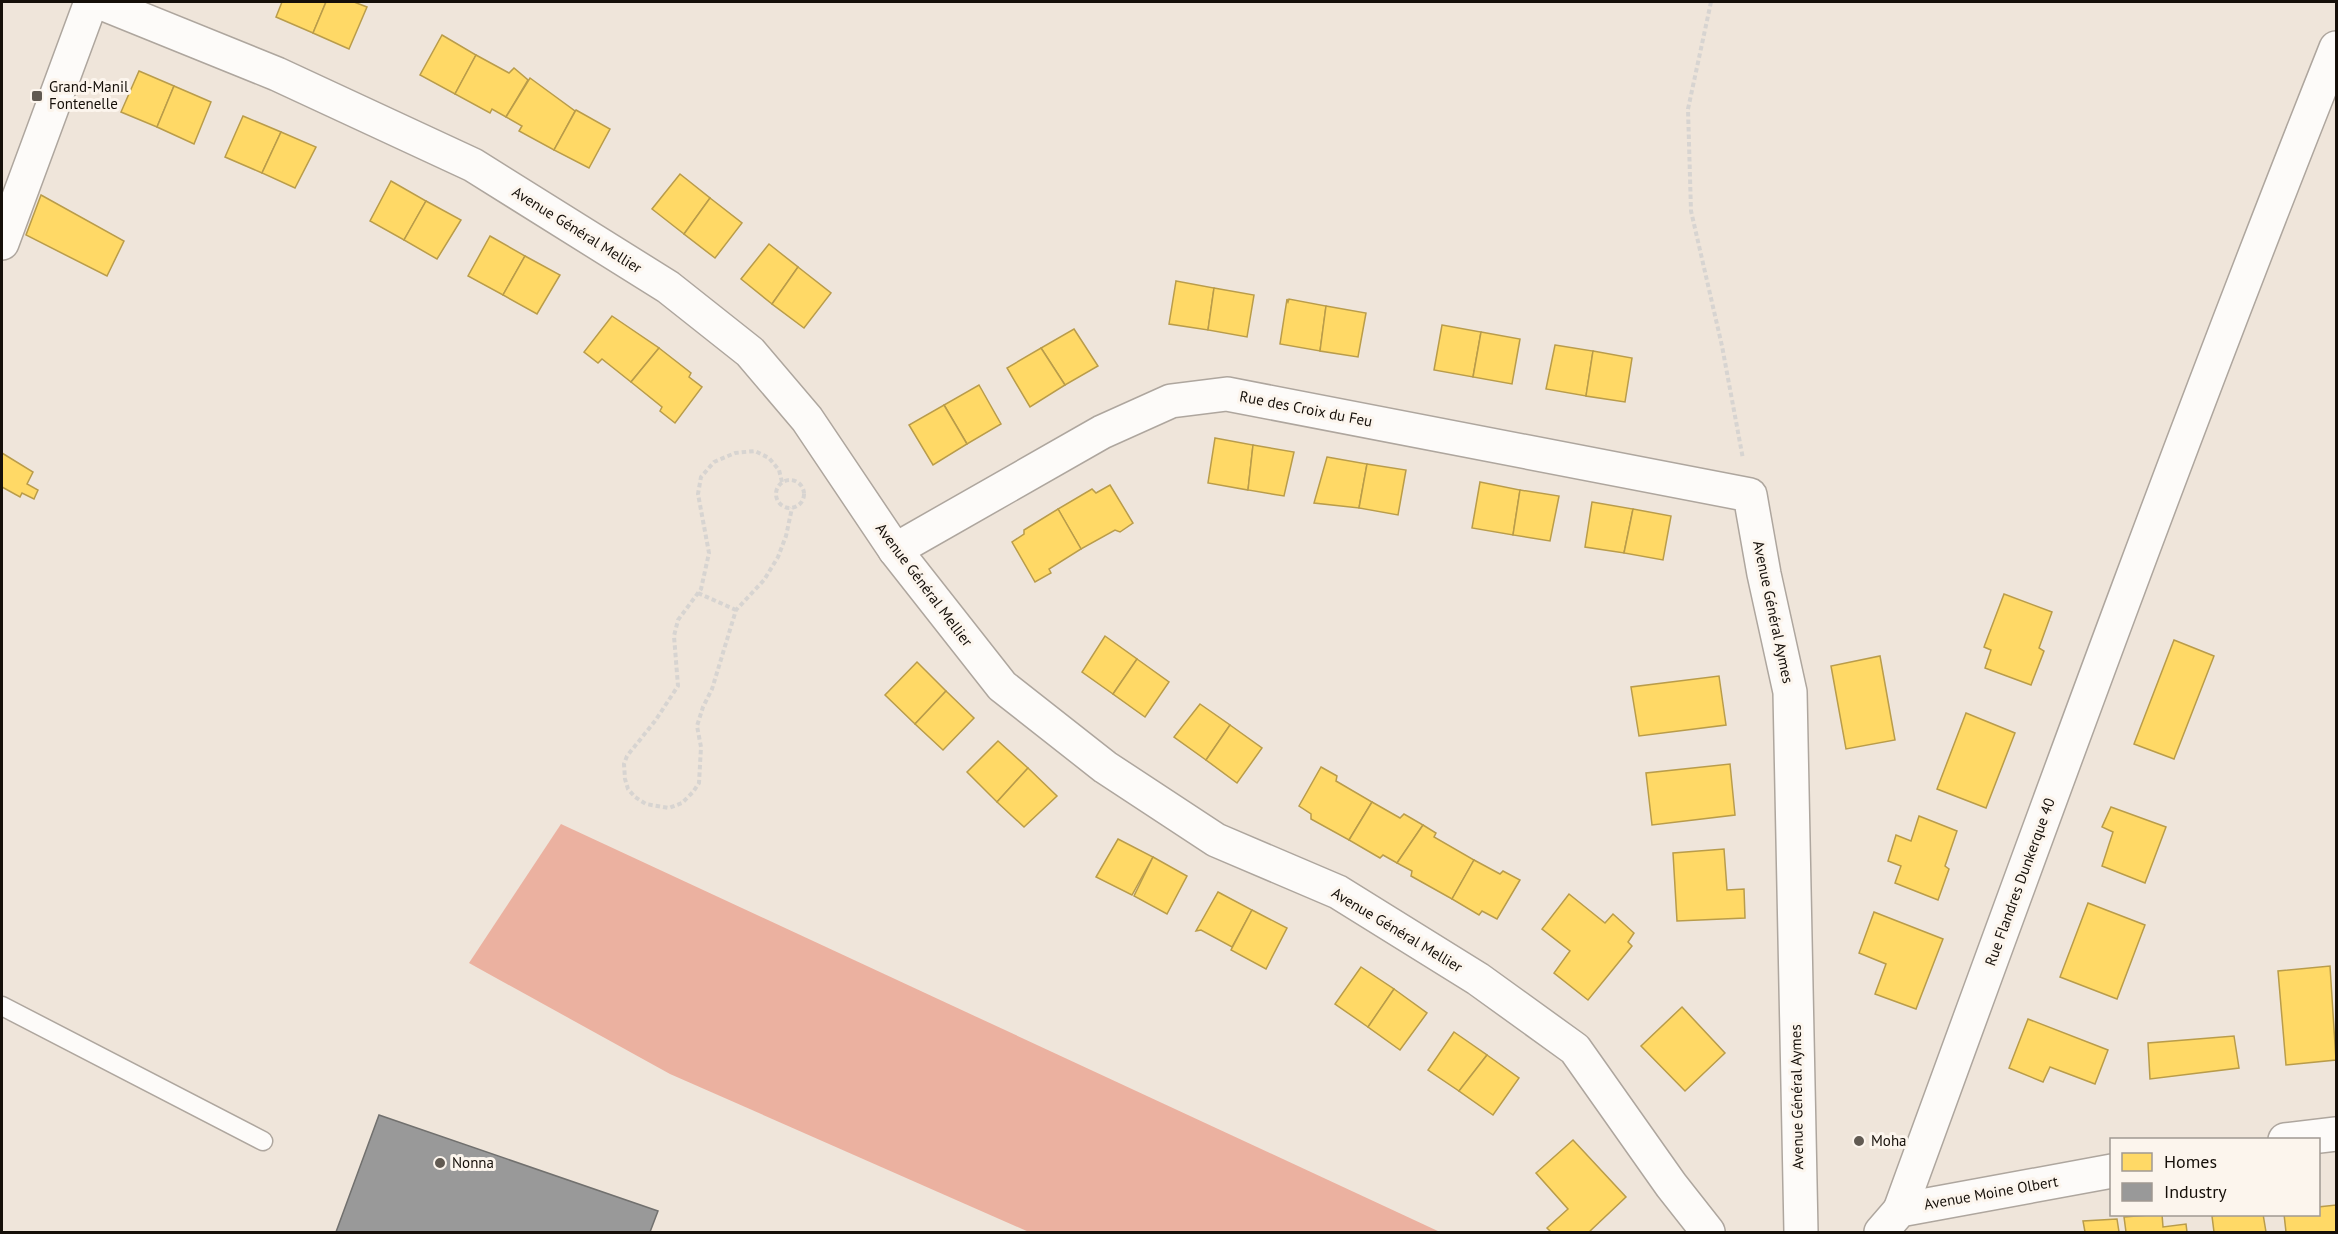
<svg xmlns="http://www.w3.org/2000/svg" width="2338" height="1234" viewBox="0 0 2338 1234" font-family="'PT Sans',sans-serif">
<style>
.forest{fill:#ebb1a0}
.homes{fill:#ffd966;stroke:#b99c4a;stroke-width:1.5}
.industry{fill:#999;stroke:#71706e;stroke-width:1.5}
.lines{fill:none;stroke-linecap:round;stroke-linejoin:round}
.service-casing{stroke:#aea69e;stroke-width:21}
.minor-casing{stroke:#aea69e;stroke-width:36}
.tertiary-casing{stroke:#aea69e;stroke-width:36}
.path{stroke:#d7d4d1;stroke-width:4;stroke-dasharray:4.5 3;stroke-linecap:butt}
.service{stroke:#fdfbf9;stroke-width:18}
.minor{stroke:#fdfbf9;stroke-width:33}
.tertiary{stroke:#fdfbf9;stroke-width:33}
.poi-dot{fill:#615a52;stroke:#fcf5ed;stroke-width:2}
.labels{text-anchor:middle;stroke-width:6;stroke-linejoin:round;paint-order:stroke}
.poi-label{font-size:15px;fill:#150f09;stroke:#fcf5ed;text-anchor:start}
.street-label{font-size:15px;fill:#150f09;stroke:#fcf5ed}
</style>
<rect width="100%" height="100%" fill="#efe5da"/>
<path class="forest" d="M561,824L1440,1232H1029L670,1074L469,963Z"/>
<g class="homes">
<path d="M282,2H326L313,33L276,17Z"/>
<path d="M326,2H354L367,7L349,49L313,33Z"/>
<path d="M442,35L476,55L455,94L420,75Z"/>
<path d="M476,55L509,73L514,68L528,80L506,117L492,109L490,113L455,94Z"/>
<path d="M139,71L174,86L157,127L121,112Z"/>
<path d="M530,78L575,111L554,150L519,131L522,126L506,117Z"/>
<path d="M174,86L211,102L194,144L157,127Z"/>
<path d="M576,110L610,129L589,168L554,150Z"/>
<path d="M243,116L281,132L262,173L225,157Z"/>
<path d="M281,132L316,147L295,188L262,173Z"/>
<path d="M680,174L710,198L684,234L652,209Z"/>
<path d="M391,181L426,201L404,240L370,221Z"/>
<path d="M41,195L124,241L107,276L26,235Z"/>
<path d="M710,198L742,223L715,258L684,234Z"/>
<path d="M426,201L461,220L437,259L404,240Z"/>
<path d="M490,236L525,256L503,295L468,276Z"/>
<path d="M769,244L798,267L772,304L741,279Z"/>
<path d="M525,256L560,275L537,314L503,295Z"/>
<path d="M798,267L831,293L804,328L772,304Z"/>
<path d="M1176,281L1214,288L1208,330L1169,324Z"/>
<path d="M1214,288L1254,295L1247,337L1208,330Z"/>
<path d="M1287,299L1288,302L1289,299L1326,306L1320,351L1280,344Z"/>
<path d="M1326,306L1366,313L1358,357L1320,351Z"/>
<path d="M612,316L659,348L631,382L602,359L598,363L584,352Z"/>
<path d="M1442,325L1481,332L1473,377L1434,370Z"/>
<path d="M1074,329L1098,366L1065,385L1041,348Z"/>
<path d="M1481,332L1520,339L1512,384L1473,377Z"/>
<path d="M1555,345L1593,351L1586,396L1546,389Z"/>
<path d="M659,348L691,373L689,377L702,387L675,423L660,411L662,407L631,382Z"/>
<path d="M1041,348L1065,385L1030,407L1007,368Z"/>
<path d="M1593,351L1632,358L1625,402L1586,396Z"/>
<path d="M979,385L1001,424L967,444L944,405Z"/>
<path d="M944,405L967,444L933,465L909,425Z"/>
<path d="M1215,438L1253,445L1248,490L1208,483Z"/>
<path d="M1253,445L1294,452L1284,496L1248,490Z"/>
<path d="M2,453L33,472L27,484L38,490L34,499L22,493L20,497L2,487Z"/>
<path d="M1327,457L1367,464L1359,508L1314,503Z"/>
<path d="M1367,464L1406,470L1398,515L1359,508Z"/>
<path d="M1480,482L1520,490L1513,535L1472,528Z"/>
<path d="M1110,485L1133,523L1120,532L1115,530L1081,549L1058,509L1092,489L1096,493Z"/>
<path d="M1520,490L1559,496L1550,541L1513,535Z"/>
<path d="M1592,502L1633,509L1624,553L1585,547Z"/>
<path d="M1058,509L1081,549L1049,569L1051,573L1035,582L1012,542L1024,534V530Z"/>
<path d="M1633,509L1671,516L1663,560L1624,553Z"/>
<path d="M2004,594L2052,612L2039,648L2044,651L2031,685L1985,668L1991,650L1984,647Z"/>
<path d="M1105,636L1137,659L1113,694L1082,672Z"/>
<path d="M2174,640L2214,656L2174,759L2134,744Z"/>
<path d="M1880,656L1895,740L1846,749L1831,666Z"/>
<path d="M1137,659L1169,682L1145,717L1113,694Z"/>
<path d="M917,662L946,691L915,724L885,695Z"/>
<path d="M1719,676L1726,725L1639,736L1631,687Z"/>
<path d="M946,691L974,718L943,750L915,724Z"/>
<path d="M1200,704L1230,725L1206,760L1174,737Z"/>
<path d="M1966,713L2015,733L1986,808L1937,789Z"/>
<path d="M1230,725L1262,748L1237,783L1206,760Z"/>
<path d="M998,741L1028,768L997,802L967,772Z"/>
<path d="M1730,764L1735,815L1652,825L1646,773Z"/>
<path d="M1321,767L1337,776L1336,781L1372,802L1349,840L1311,819V814L1299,806Z"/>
<path d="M1028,768L1057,796L1024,827L997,802Z"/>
<path d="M1372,802L1400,818L1404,814L1423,825L1397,863L1383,855L1380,858L1349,840Z"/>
<path d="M2111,807L2166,827L2145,883L2102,866L2113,832L2102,827Z"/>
<path d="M1919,816L1957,831L1945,866L1949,869L1938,900L1895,883L1901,866L1888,861L1896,835L1911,841Z"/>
<path d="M1423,825L1436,833L1434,837L1474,860L1452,899L1411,876L1412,871L1397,863Z"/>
<path d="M1118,839L1153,857L1132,895L1096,877Z"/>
<path d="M1724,849L1727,890L1744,889L1745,918L1677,921L1673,853Z"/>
<path d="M1153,857L1187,876L1167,914L1134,896Z"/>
<path d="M1474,860L1500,874L1503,871L1520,880L1497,919L1482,911L1479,915L1452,899Z"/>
<path d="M1218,892L1252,910L1232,947L1201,930L1196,931Z"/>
<path d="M1569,894L1605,923L1613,914L1634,933L1628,942L1632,946L1588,1000L1554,973L1570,951L1542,929Z"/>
<path d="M2088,903L2145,925L2117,999L2060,977Z"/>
<path d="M1252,910L1287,928L1266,969L1231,950Z"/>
<path d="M1874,912L1943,939L1916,1009L1875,994L1886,964L1859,953Z"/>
<path d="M2330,966L2336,1060L2286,1065L2278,971Z"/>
<path d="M1361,967L1394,989L1368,1027L1335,1004Z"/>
<path d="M1394,989L1427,1013L1400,1050L1368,1027Z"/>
<path d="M1682,1007L1725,1053L1685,1091L1641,1046Z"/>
<path d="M2028,1019L2108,1050L2095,1084L2050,1067L2043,1082L2009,1068Z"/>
<path d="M1454,1032L1487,1055L1459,1091L1428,1070Z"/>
<path d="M2234,1036L2239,1068L2150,1079L2148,1043Z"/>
<path d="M1487,1055L1519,1078L1493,1115L1459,1091Z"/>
<path d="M1573,1140L1626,1197L1589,1232H1551L1547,1228L1568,1209L1536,1173Z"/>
<path d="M2336,1205V1232H2286L2284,1214H2318V1207Z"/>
<path d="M2162,1214L2163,1227L2186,1224L2187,1232H2126L2124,1217Z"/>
<path d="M2221,1214H2263L2266,1232H2214L2212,1216Z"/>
<path d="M2117,1219L2119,1232H2085L2083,1221Z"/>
</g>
<path class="industry" d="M379,1115L658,1211L650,1232H336Z"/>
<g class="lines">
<defs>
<path id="service" d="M2,1006L263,1141"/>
<g id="minor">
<path d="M99,2L277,74L473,165L668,287L750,352L807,419L895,550L1002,686L1105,767L1216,840L1338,892L1478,979L1575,1049L1671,1185L1708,1232"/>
<path d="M895,550L1102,432L1171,401L1227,394L1750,495L1764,574L1790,692L1801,1232"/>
<path d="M2285,1140L2336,1134"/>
<path d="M1900,1210C2042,821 2183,432 2336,48"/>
<path d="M1881,1232L1900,1210L2112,1171"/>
</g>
<path id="tertiary" d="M2,243L91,2"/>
</defs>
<use href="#service" class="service-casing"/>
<use href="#minor" class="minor-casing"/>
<use href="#tertiary" class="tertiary-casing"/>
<g class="path">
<path d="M1711,2L1688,109L1691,211L1722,346L1743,459"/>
<circle cx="790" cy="494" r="14"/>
<path d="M782,482L779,470L769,458L755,451L735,453L714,462L701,477L698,494L709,553L701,589L678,620L674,636L678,686L655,721L627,756L624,764L625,779L628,789L635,797L646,804L669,808L682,803L693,792L699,783L701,747L697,726L703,707L712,689L736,610L764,580L778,557L786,536L792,508"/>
<path d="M698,593L736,610"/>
</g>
<use href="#service" class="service"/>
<use href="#minor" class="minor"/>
<use href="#tertiary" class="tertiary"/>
</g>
<g class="poi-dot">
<rect x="31" y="90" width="12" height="12" rx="3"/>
<circle cx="1859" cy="1141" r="6"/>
<circle cx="440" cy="1163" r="6"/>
</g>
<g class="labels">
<g class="poi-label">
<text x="49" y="92">Grand-Manil<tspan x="49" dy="17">Fontenelle</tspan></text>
<text x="1871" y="1146">Moha</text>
<text x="452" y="1168">Nonna</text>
</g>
<g class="street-label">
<text transform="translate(577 230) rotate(32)" y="5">Avenue Général Mellier</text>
<text transform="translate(1306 409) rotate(11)" y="5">Rue des Croix du Feu</text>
<text transform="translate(924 585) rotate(53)" y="5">Avenue Général Mellier</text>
<text transform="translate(1773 612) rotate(78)" y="5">Avenue Général Aymes</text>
<text transform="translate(2020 882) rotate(-70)" y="5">Rue Flandres Dunkerque 40</text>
<text transform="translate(1397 930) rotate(31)" y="5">Avenue Général Mellier</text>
<text transform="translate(1797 1097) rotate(-91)" y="5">Avenue Général Aymes</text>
<text transform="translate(1991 1193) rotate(-10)" y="5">Avenue Moine Olbert</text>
</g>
</g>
<rect width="2338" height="1234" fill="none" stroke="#150f09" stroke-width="6"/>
<rect x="2110" y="1138" width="210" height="78" fill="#fcf5ed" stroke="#a09992" stroke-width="1.5"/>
<rect x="2122" y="1153" width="30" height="18" fill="#ffd966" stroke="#a09992" stroke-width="1.5"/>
<text x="2164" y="1168" font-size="18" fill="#150f09">Homes</text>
<rect x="2122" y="1183" width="30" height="18" fill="#999999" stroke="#a09992" stroke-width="1.5"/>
<text x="2164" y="1198" font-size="18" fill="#150f09">Industry</text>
</svg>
